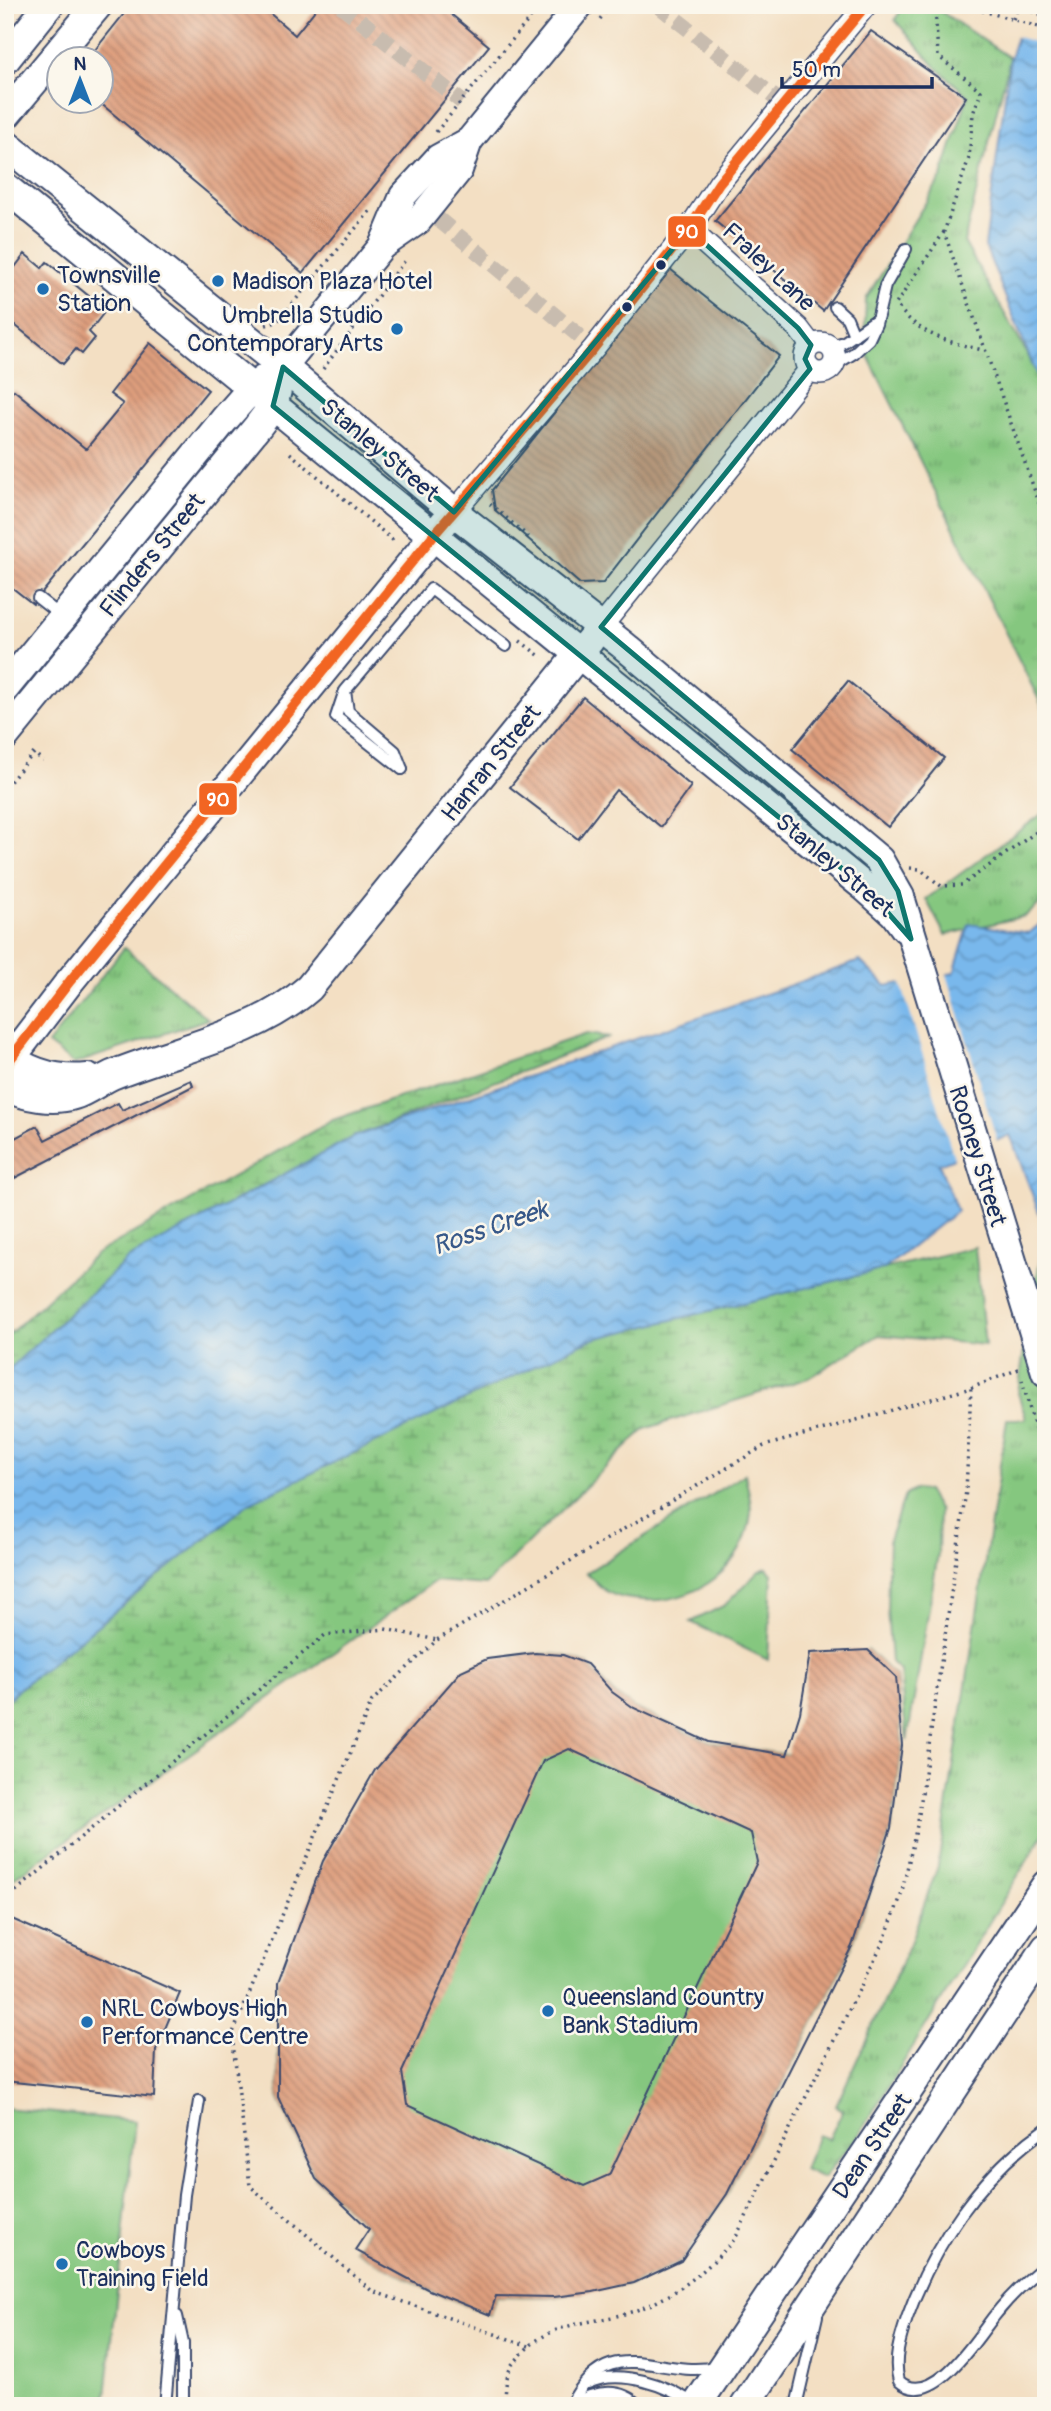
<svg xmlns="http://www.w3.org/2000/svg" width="1051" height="2411" viewBox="0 0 1051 2411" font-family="Pangolin,sans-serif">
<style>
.green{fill:#85c77f;stroke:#507b6e;stroke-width:2}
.wetland{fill:url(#wetland-marsh);stroke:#507b6e;stroke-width:2}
.park{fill:url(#park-tufts);stroke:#507b6e;stroke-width:2}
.water{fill:url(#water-waves);stroke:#4a74a5;stroke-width:2}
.pier{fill:#f3dfc3}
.building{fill:url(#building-back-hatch);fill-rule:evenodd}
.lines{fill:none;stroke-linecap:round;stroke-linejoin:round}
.pedestrian-tunnel{stroke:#c8bcaf;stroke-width:16;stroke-dasharray:16 8;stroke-linecap:butt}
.service-casing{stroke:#3b496d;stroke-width:14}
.minor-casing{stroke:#3b496d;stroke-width:24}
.tertiary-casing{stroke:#3b496d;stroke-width:30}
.secondary-casing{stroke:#3b496d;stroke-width:32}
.path{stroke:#3b496d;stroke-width:3.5;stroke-dasharray:2 5;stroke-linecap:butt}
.service{stroke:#fff;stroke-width:10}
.minor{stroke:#fff;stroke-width:21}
.tertiary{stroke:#fff;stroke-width:26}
.secondary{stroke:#fff;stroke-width:28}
.bus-1-casing{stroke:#fbf7ec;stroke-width:16}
.bus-1{stroke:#f26522;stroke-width:10}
.marked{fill:#0f766e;fill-opacity:0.2;stroke:#0f766e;stroke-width:5;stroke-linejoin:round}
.bus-dot{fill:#1b2f5e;stroke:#fbf7ec;stroke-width:2.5}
.poi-dot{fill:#1f6fb2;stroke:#fbf7ec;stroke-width:2.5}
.labels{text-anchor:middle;stroke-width:5;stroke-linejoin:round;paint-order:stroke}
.street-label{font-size:24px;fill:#1b2f5e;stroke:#fbf7ec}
.poi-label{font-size:24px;fill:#1b2f5e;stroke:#fbf7ec;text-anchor:start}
.water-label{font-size:26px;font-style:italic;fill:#375889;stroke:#fbf7ec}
.line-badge{stroke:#fbf7ec;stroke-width:2.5}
.badge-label{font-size:19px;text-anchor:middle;font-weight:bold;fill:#fff}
</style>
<defs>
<pattern id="wetland-marsh" width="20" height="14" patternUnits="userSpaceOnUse" patternTransform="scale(1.75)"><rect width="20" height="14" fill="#85c77f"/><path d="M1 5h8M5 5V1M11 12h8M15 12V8" fill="none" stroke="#6ca26b"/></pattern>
<pattern id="park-tufts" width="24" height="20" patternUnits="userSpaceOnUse" patternTransform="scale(1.75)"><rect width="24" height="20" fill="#85c77f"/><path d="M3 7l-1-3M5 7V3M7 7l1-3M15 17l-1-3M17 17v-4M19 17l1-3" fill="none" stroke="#6ca26b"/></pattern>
<pattern id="water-waves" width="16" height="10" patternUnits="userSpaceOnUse" patternTransform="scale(1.75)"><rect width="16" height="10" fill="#79b8ec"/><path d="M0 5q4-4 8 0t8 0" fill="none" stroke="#6296c2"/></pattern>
<pattern id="building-back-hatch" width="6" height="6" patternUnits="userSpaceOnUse" patternTransform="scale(1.75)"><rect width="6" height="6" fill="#de9e7d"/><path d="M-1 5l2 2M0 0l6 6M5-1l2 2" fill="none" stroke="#b3816a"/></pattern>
</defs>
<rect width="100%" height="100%" fill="#fbf7ec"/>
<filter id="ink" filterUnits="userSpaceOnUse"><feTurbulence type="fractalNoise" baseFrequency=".0143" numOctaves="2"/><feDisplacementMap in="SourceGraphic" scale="14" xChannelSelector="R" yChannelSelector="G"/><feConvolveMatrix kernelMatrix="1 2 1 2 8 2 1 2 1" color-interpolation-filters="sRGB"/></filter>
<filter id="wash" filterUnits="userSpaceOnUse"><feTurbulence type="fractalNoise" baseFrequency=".00686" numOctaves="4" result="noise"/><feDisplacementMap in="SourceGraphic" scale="28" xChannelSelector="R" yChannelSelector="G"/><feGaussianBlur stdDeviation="1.57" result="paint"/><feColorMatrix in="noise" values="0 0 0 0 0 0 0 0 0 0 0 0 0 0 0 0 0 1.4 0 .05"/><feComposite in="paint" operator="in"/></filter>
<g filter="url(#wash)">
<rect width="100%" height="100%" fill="#f3dfc3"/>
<g class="green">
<path d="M745,1474C747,1485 751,1499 751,1511C747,1567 696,1604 643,1600C631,1599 617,1598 606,1591C599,1586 593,1579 586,1573Z"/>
<path d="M917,1489L927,1491L939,1511L938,1554L907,1741L900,1671L891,1662L887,1609L889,1540L905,1495Z"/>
<path d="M767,1568L772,1574L768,1660L691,1622L725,1605L759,1571Z"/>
<path d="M868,1650L896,1677L902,1745L891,1828L852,1946L727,2194L681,2261L634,2283L554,2297L496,2296L490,2315L429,2290L355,2250L369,2228L316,2179L278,2097V1983L513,1656L535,1653L563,1655L587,1664L612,1692L634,1708L708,1742L787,1755Z"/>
<path d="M5,2108L135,2121L105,2406H5Z"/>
</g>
<g class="wetland">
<path d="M586,1034L610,1037L353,1137L129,1258L5,1373V1338L96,1254L333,1120Z"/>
<path d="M975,1247L985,1345L879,1335L808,1378L645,1429L485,1585L435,1581L5,1884V1703L15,1692L249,1503L589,1340Z"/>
</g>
<g class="park">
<path d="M904,5H931L1010,58L964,242L1046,387V714L864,348L866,299L942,176L968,96L935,66L895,20Z"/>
<path d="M1046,811V899L1025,916L945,935L926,899Z"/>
<path d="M124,948L208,1019L74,1064L48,1044Z"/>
<path d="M1043,1247L1046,1249V1830L858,2136L823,2178L804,2169L818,2135L829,2139L843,2110L836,2106L909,1946L938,1866L1007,1419H1026L1018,1393L1028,1320Z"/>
</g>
<g class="water">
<path d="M1027,5H1046V398L985,246L1010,58Z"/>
<path d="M1046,919V1231L1010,1135L939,1164L957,1211L884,1269L589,1340L249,1503L15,1692L5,1703V1373L129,1258L353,1137L860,961L886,986L954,973L969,924L1029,933Z"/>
</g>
<g class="pier">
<path d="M1023,5L1046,10V46L1014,36Z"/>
<path d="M946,971L998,1144L955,1161L900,980Z"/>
</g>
<g id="blocks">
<g class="building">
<path d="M131,5H260L295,35L319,5H440L489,46L303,273L99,102H102V60H87Z"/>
<path d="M871,31L966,97L823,311L715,221Z"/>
<path d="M25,254L42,268L47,262L106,310L89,332L95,338L82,354L76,349L63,364L5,317V259L15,267Z"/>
<path d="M670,269L779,356L603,583L580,584L495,510L492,490Z"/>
<path d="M150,343L208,390L33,604L5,582V400L14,390L86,449L123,404L110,394Z"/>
<path d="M848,681L944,758L888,827L792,749Z"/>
<path d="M583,697L691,786L661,827L616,790L578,839L510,787Z"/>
<path d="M191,1080L193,1086L5,1183V1140L13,1136L15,1138L37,1126L45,1140L118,1103L122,1110Z"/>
<path d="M868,1650L896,1677L902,1745L891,1828L852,1946L727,2194L681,2261L634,2283L593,2292L554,2297L496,2296L490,2315L429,2290L355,2250L369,2229L316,2179L278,2097V1983L323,1861L375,1770L461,1671L487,1659L535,1653L563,1655L587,1664L612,1692L634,1708L708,1742L787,1755L800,1713L810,1653ZM569,1749L751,1833L757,1862L609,2175L584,2186L407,2105L402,2072L543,1761Z"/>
<path d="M5,1916L180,1993L156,2050L154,2097L5,2081Z"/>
</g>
</g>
</g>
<g filter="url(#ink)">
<use href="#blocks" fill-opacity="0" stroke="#3b496d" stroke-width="2"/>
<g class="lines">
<g class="pedestrian-tunnel">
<path d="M341,5L462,102"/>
<path d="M658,5L783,104"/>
<path d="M438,219L594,348"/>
</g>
<defs>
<g id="service">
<path d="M835,307L847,318L854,335"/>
<path d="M829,347L844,342L877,319"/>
<path d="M830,368L854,353L869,339L876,324L885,286L906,249"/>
<path d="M38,598L61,616"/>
<path d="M344,693L336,717L402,769"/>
<path d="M402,769L395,751L348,711L345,691L431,589L506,646"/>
<path d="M1046,2129C981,2174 933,2245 907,2318C900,2339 893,2360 899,2381C933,2411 978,2336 995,2315C1010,2296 1027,2280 1046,2265"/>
<path d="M177,2316L183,2343V2406"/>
<path d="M588,2383C620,2368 668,2385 695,2405"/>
<path d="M572,2404C594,2392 619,2385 639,2406"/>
<path d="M165,2406L184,2195L199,2101"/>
<path d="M570,2406C609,2329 655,2379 716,2367"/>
<path d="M796,2406L817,2316"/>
</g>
<g id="minor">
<path d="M689,229L798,328L811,345"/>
<circle cx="820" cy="358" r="15"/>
<path d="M454,512L594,348L689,229L719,183L866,5"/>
<path d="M601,627L810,369"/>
</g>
<g id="tertiary">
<path d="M382,246L403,196L438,158L469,141L580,5"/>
<path d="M283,367L382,246L418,221L459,170L469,141"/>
</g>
<g id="secondary">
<path d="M5,60L49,5"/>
<path d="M5,116L98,5"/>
<path d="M5,144L283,367L454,512L623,645L879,860L900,897L1046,1372"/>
<path d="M5,187L866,888L894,913L905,928"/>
<path d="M5,688L224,420L252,388L266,378"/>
<path d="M5,736L258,426L273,406L277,390"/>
<path d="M5,1054C30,1074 57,1081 88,1078"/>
<path d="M5,1066L70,981L443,524"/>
<path d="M5,1087C25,1096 52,1102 74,1095C87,1091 99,1081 112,1075C178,1048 254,1036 309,988L590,640"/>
<path d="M696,2406L1046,1885"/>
<path d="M745,2406L1046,1948"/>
</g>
</defs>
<use href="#service" class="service-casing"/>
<use href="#minor" class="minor-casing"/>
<use href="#tertiary" class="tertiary-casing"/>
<use href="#secondary" class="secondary-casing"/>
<g class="path">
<path d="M935,5L938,56L981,91L973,114L969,158L944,232L1046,523"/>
<path d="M962,5L1046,29"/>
<path d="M600,19L611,5"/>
<path d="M1013,19L1018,7L1046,16"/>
<path d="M436,132L541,5"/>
<path d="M944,232L896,304C918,335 948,342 983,350"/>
<path d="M266,325L277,322L371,210"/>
<path d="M323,369L406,259"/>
<path d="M290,453L395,542"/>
<path d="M490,504L531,539"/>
<path d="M520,641L541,657"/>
<path d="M5,782L8,784L34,753L43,761"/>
<path d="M910,868L920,869L941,886L962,885L1046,825"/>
<path d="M1022,1380L1046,1469"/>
<path d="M5,1900L325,1635L385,1629L437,1640"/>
<path d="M529,2346L372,2291L250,2186L232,2035L372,1701L437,1640L764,1446L971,1388L1019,1369"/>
<path d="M504,2406C506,2395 505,2379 510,2369C511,2364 517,2360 520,2356C550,2320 590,2325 631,2312C674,2298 705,2272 735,2239L884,1940L901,1896L918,1821L966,1491L971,1388"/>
</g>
<use href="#service" class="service"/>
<use href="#minor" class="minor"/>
<use href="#tertiary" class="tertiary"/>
<use href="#secondary" class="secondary"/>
<defs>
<path id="bus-1" d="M5,1066L70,981L432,537L594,348L689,229L719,183L866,5"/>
</defs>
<use href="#bus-1" class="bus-1-casing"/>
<use href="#bus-1" class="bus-1"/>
</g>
</g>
<path class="marked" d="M689,229L798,328L811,345L805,359L810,369L601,627L879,860L898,891L911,939L866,888L273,406L283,367L454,512Z"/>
<g class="bus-dot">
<circle cx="661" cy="265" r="6"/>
<circle cx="627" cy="307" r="6"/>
</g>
<g class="poi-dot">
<circle cx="218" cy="281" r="7"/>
<circle cx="43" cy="289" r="7"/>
<circle cx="397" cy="329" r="7"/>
<circle cx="548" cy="2011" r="7"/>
<circle cx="87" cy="2022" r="7"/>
<circle cx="62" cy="2264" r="7"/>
</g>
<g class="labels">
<g class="street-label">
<text transform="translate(769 267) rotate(43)" y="8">Fraley Lane</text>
<text transform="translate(380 450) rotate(40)" y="8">Stanley Street</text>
<text transform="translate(152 555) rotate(-51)" y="8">Flinders Street</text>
<text transform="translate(491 763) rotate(-51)" y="8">Hanran Street</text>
<text transform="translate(835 865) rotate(40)" y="8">Stanley Street</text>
<text transform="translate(978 1156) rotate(73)" y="8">Rooney Street</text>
<text transform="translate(872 2146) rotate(-56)" y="8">Dean Street</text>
</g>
<g class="poi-label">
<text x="57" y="283">Townsville<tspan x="57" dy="28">Station</tspan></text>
<text x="232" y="289">Madison Plaza Hotel</text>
<text x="383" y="323" text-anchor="end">Umbrella Studio<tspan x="383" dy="28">Contemporary Arts</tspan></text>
<text x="562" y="2005">Queensland Country<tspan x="562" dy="28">Bank Stadium</tspan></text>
<text x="101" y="2016">NRL Cowboys High<tspan x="101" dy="28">Performance Centre</tspan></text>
<text x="76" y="2258">Cowboys<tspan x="76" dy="28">Training Field</tspan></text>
</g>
<g class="water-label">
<text transform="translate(490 1227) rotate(-19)" y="9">Ross Creek</text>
</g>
</g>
<g class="line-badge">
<rect x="667" y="215" width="40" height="33" rx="7" fill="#f26522"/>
<rect x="198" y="782" width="40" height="34" rx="7" fill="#f26522"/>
</g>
<g class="badge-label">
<text x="687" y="238">90</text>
<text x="218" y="806">90</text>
</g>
<rect width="1051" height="2411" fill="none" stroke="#fbf7ec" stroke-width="28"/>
<g transform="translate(80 80)"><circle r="33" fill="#fbf7ec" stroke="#a1a7b3" stroke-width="2"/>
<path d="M0-5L12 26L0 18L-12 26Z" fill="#1f6fb2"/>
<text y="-10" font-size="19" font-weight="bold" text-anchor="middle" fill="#1b2f5e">N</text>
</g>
<path d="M782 77v10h150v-10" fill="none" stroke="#1b2f5e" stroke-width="3.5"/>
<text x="792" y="77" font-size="21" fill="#1b2f5e" stroke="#fbf7ec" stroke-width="5" paint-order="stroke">50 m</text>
</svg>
